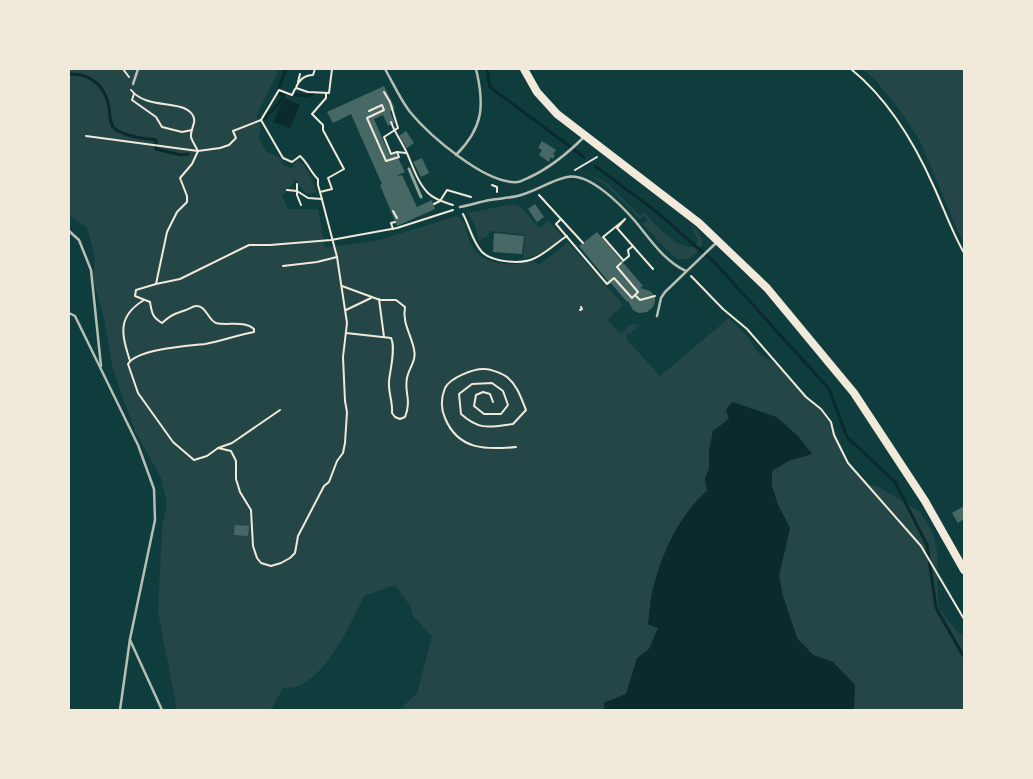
<svg xmlns="http://www.w3.org/2000/svg" width="1033" height="779" viewBox="0 0 1033 779" font-family="'Roboto Condensed',sans-serif">
<style>
.green{fill:#244646}
.water{fill:#0a2a2b}
.lines{fill:none;stroke-linecap:round;stroke-linejoin:round}
.stream{stroke:#0a2a2b;stroke-width:3}
.building{fill:#486865}
.path{stroke:#f1e9da;stroke-width:2}
.service{stroke:#b8beb3;stroke-width:2.5}
.secondary{stroke:#f1e9da;stroke-width:8}
.rail{stroke:#97a49c;stroke-width:3}
</style>
<rect width="100%" height="100%" fill="#0f3d3e"/>
<g class="green">
<path d="M69,69H279L256,117L261,127L259,137L263,147L267,152L280,158L283,165L292,168L297,160C306,164 314,182 316,192L310,194L304,192L296,180L282,196L288,209H318L325,248L379,240L457,216C466,220 466,232 469,240C479,267 511,267 534,261L539,265L568,242L623,305L607,320L621,333L632,324L646,326H636L635,330H632V334H627L626,339L660,376L729,318L747,336L760,355L778,365L806,397L821,409L831,422L848,463L868,484L879,487L920,512L933,533L937,551L938,607L958,633L964,636V710H851L854,708L833,662L813,655L797,638L783,596L779,575L790,528L778,505L772,486V471L788,461L811,454L798,436L776,417L733,402L729,419L713,431L709,451L710,469L705,478L707,491C679,515 662,553 653,589C650,600 650,612 648,624L658,628L649,649L637,659L626,694L604,703V710H399L417,693L432,636L413,616L411,607L395,585L364,596C350,625 329,673 298,686C294,688 287,687 283,688L271,710H177L158,612L162,529L167,503L161,478L135,431L113,370L104,319L93,278L95,257L87,227L69,215Z"/>
<path d="M862,69H964V242L959,234L920,141L901,112L874,78Z"/>
<path d="M580,170L607,183L640,216L644,213C657,225 675,249 694,247L698,242L697,238L690,224C706,238 707,246 688,259H677L664,247L643,224L648,220L644,216L640,219L606,185Z"/>
<path d="M513,204L520,206L539,228L549,221L563,238L543,253L523,259L525,235L491,231L485,238L479,240L474,223L468,213Z"/>
</g>
<g class="water">
<path d="M284,98L300,105L290,128L273,122Z"/>
<path d="M732,402L776,417L798,436L812,454L788,461L772,471V486L778,505L790,528L779,576L782,593L797,638L813,655L833,662L855,685L854,708L851,710H604V703L626,694L637,658L649,649L658,628L648,624C650,613 650,600 653,589C662,553 679,515 707,491L705,478L709,469V451L713,431L729,419L726,410Z"/>
</g>
<g class="lines">
<g class="stream">
<path d="M487,69L490,87L584,157"/>
<path d="M69,74C91,73 105,86 109,107C110,114 109,124 115,129C126,137 143,138 156,140V149L181,155L188,154"/>
<path d="M279,87L286,69"/>
<path d="M296,95L307,96L313,94"/>
<path d="M265,119C271,110 280,104 284,95L279,93"/>
<path d="M595,166L657,212L716,264L829,389L847,437L895,482L927,545L936,608L964,657"/>
</g>
</g>
<g class="building">
<path d="M384,86L395,108L390,112L395,123L388,126L383,115L374,119L390,156L396,154L405,172L398,175V176L402,175L417,207L432,200L435,209L397,226L380,185L382,184L351,114L333,123L327,112Z"/>
<path d="M406,131L414,143L407,148L399,136Z"/>
<path d="M542,141L556,150L553,154L555,155L553,159L551,157L549,162L539,155L542,150L538,148Z"/>
<path d="M422,158L429,173L421,177L413,162Z"/>
<path d="M535,204L544,217L537,222L528,209Z"/>
<path d="M597,232L643,286L640,288L650,291L655,296V302L653,307L647,312L639,313L633,310L628,301L627,302L611,283L609,285L607,282L608,281L579,246Z"/>
<path d="M494,233L524,236L522,254L493,252Z"/>
<path d="M964,506V519L958,523L952,513Z"/>
<path d="M235,525L249,526L248,536L234,535Z"/>
</g>
<g class="lines">
<g class="path">
<path d="M123,69L129,77"/>
<path d="M315,69L313,75C304,75 298,81 296,88L308,92L329,93L332,69"/>
<path d="M851,69C888,99 915,144 934,187C944,209 952,232 964,253"/>
<path d="M298,82L300,74"/>
<path d="M131,90C147,110 180,99 192,114C198,122 190,128 191,137C192,141 196,147 198,151L192,164L180,178L187,196V202L177,212L167,232L156,284"/>
<path d="M384,92L390,102L398,128L384,137L391,154L397,152"/>
<path d="M134,94L132,100L156,117L162,127L182,132L192,130"/>
<path d="M369,111L382,105L384,110L367,118L386,161L399,157L397,152L406,153"/>
<path d="M261,120L279,90L292,95L295,89"/>
<path d="M391,122C395,133 401,141 406,151C412,164 417,182 428,193C435,200 444,202 453,205"/>
<path d="M86,136L198,151L220,148L229,145L236,138L233,131L261,120L283,158L292,162L300,156C308,163 311,173 318,179V185L320,192"/>
<path d="M575,170L597,157"/>
<path d="M297,184V191L308,198L322,199"/>
<path d="M492,185L497,187V192"/>
<path d="M287,190L297,191V195L301,205"/>
<path d="M539,195L583,243"/>
<path d="M434,204L440,201L447,190L471,197"/>
<path d="M393,211L397,218"/>
<path d="M463,214C470,227 472,241 482,252C492,262 522,265 535,258C546,253 556,243 567,236"/>
<path d="M561,219L556,224L607,284L614,278L632,298L638,292L617,267L621,263"/>
<path d="M625,219L617,228L653,269"/>
<path d="M623,221L603,237L623,260"/>
<path d="M393,229L391,223L395,222"/>
<path d="M623,261L629,256L628,250L633,246"/>
<path d="M283,266L317,262L337,257"/>
<path d="M691,276L723,309L747,329L806,397L821,409L831,422L834,435L848,463L921,546L964,619"/>
<path d="M342,286L380,300H396L405,307C402,323 411,334 414,349C417,361 409,367 407,378C404,393 412,399 405,417L400,419L395,417L392,413C393,402 388,392 389,381C390,371 396,347 391,338L346,333"/>
<path d="M636,296L640,300L655,296"/>
<path d="M379,299L384,337"/>
<path d="M346,310L371,298"/>
<path d="M580,310L582,309L581,307"/>
<path d="M130,361C122,335 116,317 144,300"/>
<path d="M493,402L490,394L483,392L476,395L474,406L484,414H501L508,405L503,391L492,383L472,384L459,394L461,414C480,431 490,427 513,424L526,410C521,398 518,386 507,377C503,374 491,369 485,369C474,368 450,378 445,388C441,398 441,409 445,418C458,450 486,450 516,447"/>
<path d="M280,410L232,443L218,448L207,456L194,460L173,442L138,393L128,364C137,349 188,346 205,344C222,341 237,335 254,332V329C244,320 228,326 216,323C208,320 206,305 196,306C193,306 189,309 186,310C174,314 171,315 162,323C152,317 152,313 150,302L135,296L136,290L156,284L180,279L249,245H270L331,240L397,228L453,210"/>
<path d="M218,448L231,451L236,461V479L240,492L251,510L253,546L257,558L261,563L271,566L281,563L290,558L295,553L298,536L324,486L329,482L337,461L343,453L345,443L347,412L345,401L343,357L347,323L337,257L320,192L332,189L328,178L344,169L323,130V125L312,114L326,98V93"/>
</g>
<g class="service">
<path d="M385,69C393,83 400,99 410,112C429,135 486,185 518,182C521,182 525,179 528,178C550,168 567,154 584,137"/>
<path d="M133,84L138,69"/>
<path d="M456,155C483,128 485,106 476,69"/>
<path d="M460,207C470,205 480,202 490,200C501,198 514,198 524,194C538,190 552,180 567,177C589,172 621,205 635,221C650,239 664,261 686,271"/>
<path d="M69,231L79,240L91,270L101,366"/>
<path d="M69,313L75,316L138,445L154,489L155,520L130,639L120,710"/>
<path d="M657,316L661,298L665,292L717,242"/>
<path d="M130,640L162,710"/>
</g>
<path class="secondary" d="M524,69L537,92L557,114L699,223L767,288L854,393L925,501L964,570"/>
<path class="rail" d="M409,169L421,197"/>
</g>
<rect width="1033" height="779" fill="none" stroke="#f1e9da" stroke-width="140"/>
</svg>
